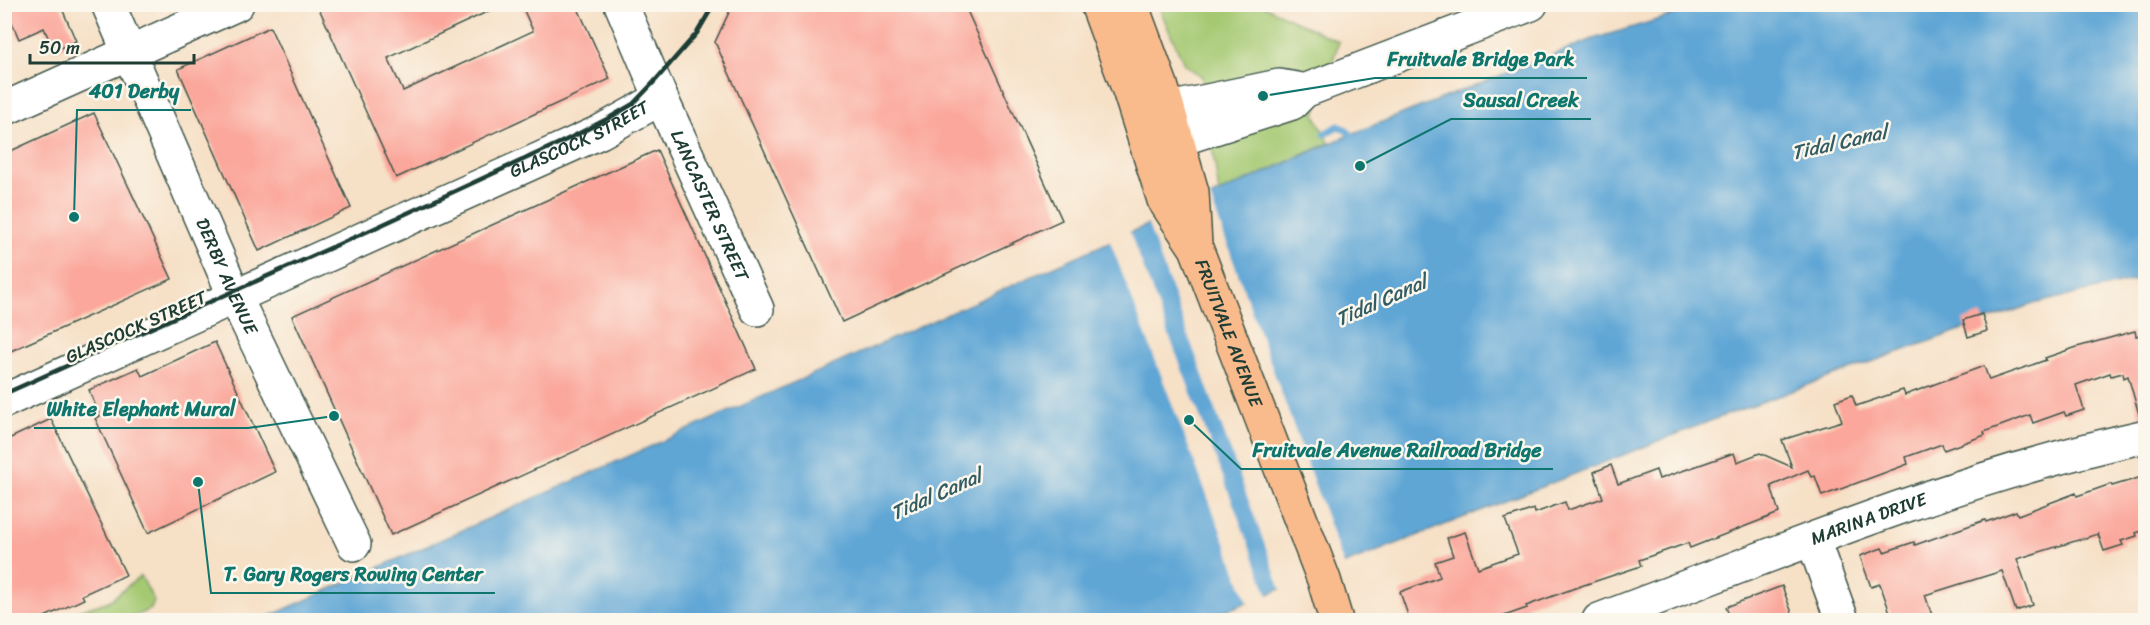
<svg xmlns="http://www.w3.org/2000/svg" width="2150" height="625" viewBox="0 0 2150 625" font-family="Sriracha,sans-serif">
<style>
.green{fill:#a5c972;stroke:#628353;stroke-width:1.5}
.water{fill:#5fa6d5;stroke:#3f7284;stroke-width:1.5}
.pier{fill:#f6e0c6}
.lines{fill:none;stroke-linecap:round;stroke-linejoin:round}
.stream{stroke:#5fa6d5;stroke-width:7}
.building{fill:#fba79b}
.minor-casing{stroke:#3f554a;stroke-width:36}
.major-casing{stroke:#3f554a;stroke-width:36}
.minor{stroke:#fff;stroke-width:33}
.major{stroke:#fabb8c;stroke-width:33}
.rail{stroke:#1f3d34;stroke-width:4.5}
.labels{text-anchor:middle;stroke-width:5;stroke-linejoin:round;paint-order:stroke}
.street-label{font-size:18px;fill:#1f3d34;stroke:#fbf7ec}
.water-label{font-size:20px;font-style:italic;fill:#325c64;stroke:#fbf7ec}
.leader{fill:none;stroke:#0f766e;stroke-width:2}
.callout-dot{fill:#0f766e;stroke:#fbf7ec;stroke-width:2}
.callout-label{font-size:20px;text-anchor:middle;font-weight:bold;fill:#0f766e;stroke:#fbf7ec;stroke-width:5;stroke-linejoin:round;paint-order:stroke}
</style>
<rect width="100%" height="100%" fill="#fbf7ec"/>
<filter id="ink" filterUnits="userSpaceOnUse"><feTurbulence type="fractalNoise" baseFrequency=".0167" numOctaves="2"/><feDisplacementMap in="SourceGraphic" scale="12" xChannelSelector="R" yChannelSelector="G"/><feConvolveMatrix kernelMatrix="1 2 1 2 8 2 1 2 1" color-interpolation-filters="sRGB"/></filter>
<filter id="wash" filterUnits="userSpaceOnUse"><feTurbulence type="fractalNoise" baseFrequency=".008" numOctaves="4" result="noise"/><feDisplacementMap in="SourceGraphic" scale="24" xChannelSelector="R" yChannelSelector="G"/><feGaussianBlur stdDeviation="1.35" result="paint"/><feColorMatrix in="noise" values="0 0 0 0 0 0 0 0 0 0 0 0 0 0 0 0 0 1.4 0 .05"/><feComposite in="paint" operator="in"/></filter>
<g filter="url(#wash)">
<rect width="100%" height="100%" fill="#f6e0c6"/>
<g class="green">
<path d="M1158,5H1262L1339,42L1315,115L1329,143L1219,193L1202,77L1184,64Z"/>
<path d="M141,576L154,601L151,609L125,620H53L109,601Z"/>
</g>
<path class="water" d="M1707,5H2145V278L2033,304L1838,374L1710,421L1202,620H261L1349,135L1593,39Z"/>
<g class="pier">
<path d="M1209,194L1345,568L1282,592L1147,222Z"/>
<path d="M1129,230L1269,598L1249,605L1109,239Z"/>
</g>
<g class="lines">
<path class="stream" d="M1324,134L1338,126L1345,129L1356,140"/>
</g>
<g id="blocks">
<g class="building">
<path d="M4,4H60L76,41L54,51L44,28L19,39Z"/>
<path d="M317,4H504L388,58L403,91L533,31L521,4H576L610,79L396,178Z"/>
<path d="M733,4H964L1062,220L842,322L715,42Z"/>
<path d="M270,27L351,208L259,251L178,69Z"/>
<path d="M94,113L172,279L4,354V154Z"/>
<path d="M657,150L756,369L391,535L292,316Z"/>
<path d="M1982,314L1987,331L1968,337L1963,320Z"/>
<path d="M2135,331L2136,336L2140,335L2145,356V418H2140L2128,376L2124,378L2123,373L2111,376L2110,373L2076,385L2084,410L2066,416L2064,412L2033,423L2030,415L1984,432L1985,435L1944,450L1942,444L1906,457L1908,464L1822,496L1815,476L1811,477L1808,470L1771,486L1779,513L1690,548L1688,543L1639,560L1641,566L1575,588L1526,606L1527,608L1490,621H1410L1400,592L1440,577L1435,562L1453,556L1447,538L1465,532L1478,568L1518,554L1505,519L1534,509L1535,513L1565,502L1568,510L1603,498L1594,472L1611,465L1618,484L1656,470L1659,479L1734,453L1737,462L1760,453L1792,467L1782,440L1842,421L1835,401L1852,395L1856,406L1903,390L1905,395L1984,366L1989,380L2046,360L2045,358L2077,347Z"/>
<path d="M215,342L275,472L148,533L95,418L100,416L89,390L138,368L142,376Z"/>
<path d="M51,419L126,575L82,595L84,599L36,621H4V441Z"/>
<path d="M2145,476V530L2136,533L2137,536L2121,541L2123,545L2104,551L2098,534L2017,559L2033,605L2016,611L2002,571L1925,595L1934,621H1893L1880,584L1871,587L1860,556L1882,548L1884,552L1914,542L1915,545L1985,520L1986,522L2016,511L2018,515L2076,493L2077,496L2111,484L2112,486Z"/>
<path d="M1782,586L1795,621H1731L1726,607Z"/>
</g>
</g>
</g>
<g filter="url(#ink)">
<use href="#blocks" fill-opacity="0" stroke="#3f554a" stroke-width="1.5"/>
<g class="lines">
<defs>
<g id="minor">
<path id="s1" d="M108,4L235,297L354,544"/>
<path id="s2" d="M621,4L661,98L757,309"/>
<path d="M4,109L237,4"/>
<path d="M1147,127L1169,109L1279,86L1297,89"/>
<path d="M1149,134L1177,140L1292,103L1304,91L1531,4"/>
<path id="s3" d="M4,401L600,132L661,98"/>
<path d="M1813,540L1842,620"/>
<path id="s4" d="M1599,620C1778,553 1958,477 2146,436"/>
</g>
<g id="major">
<path id="s5" d="M1097,4L1130,93L1164,200L1196,248L1324,580L1336,620"/>
<path d="M1131,4L1161,85L1192,192L1195,245"/>
</g>
</defs>
<use href="#minor" class="minor-casing"/>
<use href="#major" class="major-casing"/>
<use href="#minor" class="minor"/>
<use href="#major" class="major"/>
<path class="rail" d="M4,394L375,228L566,140L609,118L633,104L654,82L697,33L714,4"/>
</g>
</g>
<g class="labels">
<g class="street-label">
<text dy="6" stroke="none"><textPath href="#s3" startOffset="632">GLASCOCK STREET</textPath></text>
<text dy="6" stroke="none"><textPath href="#s2" startOffset="220">LANCASTER STREET</textPath></text>
<text dy="6" stroke="none"><textPath href="#s1" startOffset="297">DERBY AVENUE</textPath></text>
<text transform="translate(136 327) rotate(-24)" y="6">GLASCOCK STREET</text>
<text dy="6" stroke="none"><textPath href="#s5" startOffset="356">FRUITVALE AVENUE</textPath></text>
<text dy="6" stroke="none"><textPath href="#s4" startOffset="288">MARINA DRIVE</textPath></text>
</g>
<g class="water-label">
<text transform="translate(1839 142) rotate(-13)" y="7">Tidal Canal</text>
<text transform="translate(1381 300) rotate(-24)" y="7">Tidal Canal</text>
<text transform="translate(936 494) rotate(-24)" y="7">Tidal Canal</text>
</g>
</g>
<path class="leader" d="M1263 96L1375 78H1587M74 217L77 110H191M1360 166L1451 119H1591M334 416L248 428H34M1189 420L1241 469H1553M198 482L211 593H495"/>
<g class="callout-dot">
<circle cx="1263" cy="96" r="6"/>
<circle cx="74" cy="217" r="6"/>
<circle cx="1360" cy="166" r="6"/>
<circle cx="334" cy="416" r="6"/>
<circle cx="1189" cy="420" r="6"/>
<circle cx="198" cy="482" r="6"/>
</g>
<g class="callout-label">
<text x="1481" y="66">Fruitvale Bridge Park</text>
<text x="134" y="98">401 Derby</text>
<text x="1521" y="107">Sausal Creek</text>
<text x="141" y="416">White Elephant Mural</text>
<text x="1397" y="457">Fruitvale Avenue Railroad Bridge</text>
<text x="353" y="581">T. Gary Rogers Rowing Center</text>
</g>
<rect width="2150" height="625" fill="none" stroke="#fbf7ec" stroke-width="24"/>
<path d="M30 54v9h164v-9" fill="none" stroke="#1f3d34" stroke-width="3"/>
<text x="39" y="54" font-size="18" fill="#1f3d34" stroke="#fbf7ec" stroke-width="4.5" paint-order="stroke">50 m</text>
</svg>
